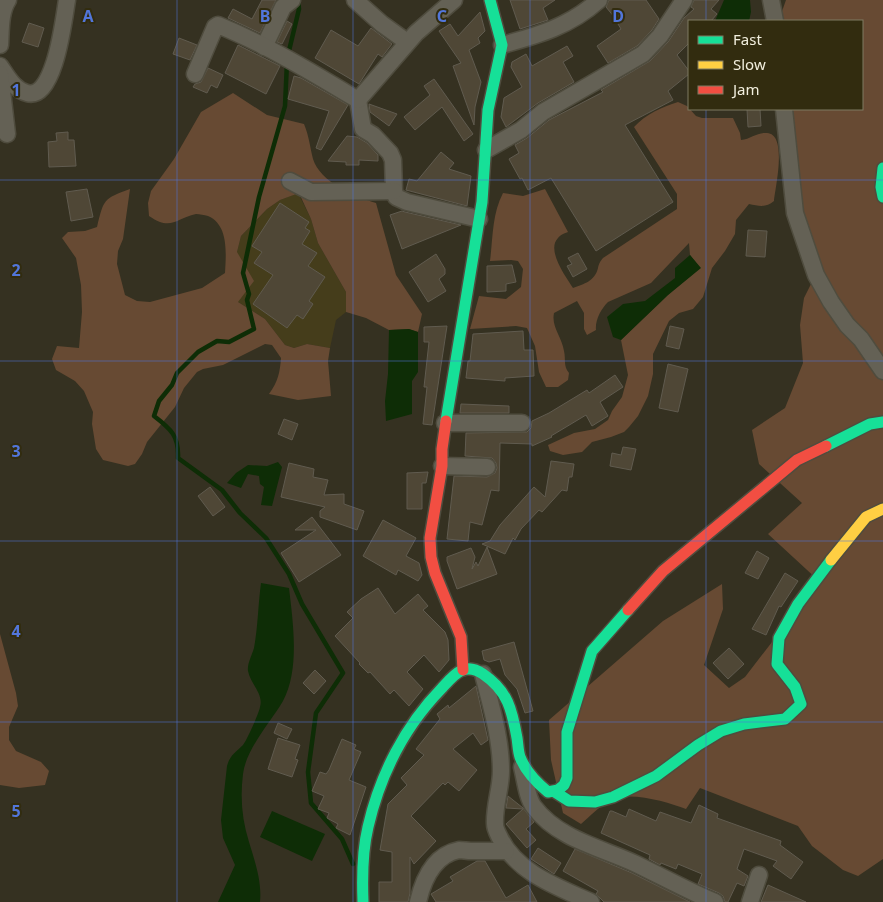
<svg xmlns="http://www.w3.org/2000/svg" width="883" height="902" viewBox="0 0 883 902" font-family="'Noto Sans',sans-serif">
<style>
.built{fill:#453d1b}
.green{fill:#674a33}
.water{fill:#0e2d06}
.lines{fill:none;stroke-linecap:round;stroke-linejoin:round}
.stream{stroke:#0e2d06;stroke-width:4.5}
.building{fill:#4f4736;stroke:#605b4f}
.street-casing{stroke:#4f4c3e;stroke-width:19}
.fast-casing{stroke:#4f4c3e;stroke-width:14}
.slow-casing{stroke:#4f4c3e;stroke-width:14}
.jam-casing{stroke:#4f4c3e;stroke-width:14}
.street{stroke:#646155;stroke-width:16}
.fast{stroke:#16e098;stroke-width:11}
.slow{stroke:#ffcf43;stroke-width:11}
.jam{stroke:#f24e42;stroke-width:11}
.grid{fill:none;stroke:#5276da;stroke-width:1;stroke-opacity:0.55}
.grid-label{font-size:16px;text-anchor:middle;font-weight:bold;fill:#5276da;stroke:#322c0f;stroke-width:4;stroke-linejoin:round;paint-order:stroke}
</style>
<rect width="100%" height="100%" fill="#353121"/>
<path class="built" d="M298,193L311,219L318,243L346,292V312L336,320L330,348L307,344L294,348L285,345L265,319L238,302L237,252L241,236L267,209L280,200Z"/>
<g class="green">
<path d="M786,0H883V859L858,876L843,870L812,846L798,826L700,788L686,809C667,802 628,790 609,801C599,807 590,816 581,824L563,813L551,760L549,720L663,621L722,584L723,609L704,665L729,688L745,677L819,581L768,534L802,503L759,464L752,430L785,408L803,363L800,325L804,298L819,268L800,203L791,109H862V21H781L780,17Z"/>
<path d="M233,93L267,115L304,124C309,136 310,147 313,159C320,182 355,197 376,203L396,275L422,314L418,332L409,329L389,330L366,318L346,312V292L318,243L311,219L299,193L280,200L267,209L241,236L237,252L254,281L238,302L265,319L285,345L294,348L307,344L330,348L328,361L331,396L298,400L269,394C278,382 280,372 281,358L272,345L265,344L223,365L203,369L197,372L184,388L175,407L147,442L142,454L135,464L128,466L103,460L96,449L92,424L93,412L84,391L75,381L56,370L52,359L57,346L79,348L82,312L81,285L76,258L62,238L68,232L85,231L97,227C104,199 103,199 130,189L123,239L118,251L117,264L125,295L137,301L150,302L202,288L225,273C226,254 229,225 208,216C204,215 200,214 196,214C175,219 171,231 149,216L148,203L151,191L174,159L201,112Z"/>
<path d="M678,102L687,106L696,116L702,118H733L740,133L741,140C751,139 757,132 767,133C788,134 775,189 774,201C766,208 759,206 749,204L736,220L735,234L725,251L712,268L703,297L693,309L679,313L669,321L653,354V374L648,396L638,416L629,427L624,432L611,437L592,442L582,452L563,455L550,451L548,445L574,433L595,429L608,420L612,411L622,397L628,375L621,340L668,295L700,268L690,255L689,243L651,283L608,302C601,309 595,320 596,330L587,335L584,329V313L577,301L554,313C551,327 562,337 564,351C566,359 563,366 569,373L568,380L558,387H546L539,372L535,346L527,328L516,326L470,329L479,296L506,299L521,287L523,269L518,261L511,260L490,261C493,238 492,214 503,193L523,196L545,189L568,232C565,233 560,235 558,238C546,250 566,277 573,288C584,284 595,281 598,268C599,263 600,262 603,258L677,209V194L634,127C646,114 662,107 678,102Z"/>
<path d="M0,634L16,693L18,706L9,727V740L16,751L41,762L49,771L45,785L19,788L0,785Z"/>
</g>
<g class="water">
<path d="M724,0H750L751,12L749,21H715Z"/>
<path d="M690,255L701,268L668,295L621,340L613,337L607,317L623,304L645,301L675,278V268Z"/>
<path d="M409,329L418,332V372L412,381V414L386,421L385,401L388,374L389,330Z"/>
<path d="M278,462L282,467L272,506L261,505L264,487L260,484L259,476L248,474L241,488L227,483L236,473L248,465L267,466Z"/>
<path d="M261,583L289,588C293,623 300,669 283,701C270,723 246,749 243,774C240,798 242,820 249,842C255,862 262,881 260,902H218L235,865L223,838L221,820L227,766C230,755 236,752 243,745C247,740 259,713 260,707C264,694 250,683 248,671C247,664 252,655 254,648C258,627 258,605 261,583Z"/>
<path d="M272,811L325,834L312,861L260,837Z"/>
</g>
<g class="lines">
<g class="stream">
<path d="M288,55L299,9L298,0"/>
<path d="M287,62L285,106L259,197L243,273L249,294L247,300L254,329L229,342L217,341L198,352L177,373L172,385L159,401L154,416C171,429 179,436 178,458L222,490L240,513L266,538L289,574L302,604L343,673L316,713L308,772L311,803L342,839L353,864"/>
</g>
</g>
<g class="building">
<path d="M262,0H276L260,33L228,18L233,9L252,19Z"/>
<path d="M510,0H555L543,8L548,20L520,29Z"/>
<path d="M609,0H646L659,19L652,30L637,46L608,63L597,46L621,29L618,24L619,23L606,7Z"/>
<path d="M694,0H719L711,9L717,14L711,21H689V43L677,55L689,71V74L668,91L673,100L625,125L673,202L596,251L551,178L528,190L522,178L520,179L509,159L519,153L515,145L527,138L549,120L603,92L601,90L650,61L668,42L684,18L694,9L691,7Z"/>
<path d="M480,12L485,31L478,38L480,43L469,50L481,82L475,107L474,125L453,66L461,63L439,31L450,24L458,36Z"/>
<path d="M287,21L292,24L282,44L277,42Z"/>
<path d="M29,23L44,28L38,47L22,42Z"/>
<path d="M371,28L392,44L382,57L378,54L359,84L315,58L331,30L358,46Z"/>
<path d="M179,38L197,45L190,60L173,54Z"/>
<path d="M238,45L280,66L266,94L225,73Z"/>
<path d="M567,46L573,56L563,62L574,82L538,103L506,127L501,117L504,98L522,87L511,67L512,62L526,54L532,66Z"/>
<path d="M208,68L223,75L217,88L211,85L207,93L193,87L195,84L201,82Z"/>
<path d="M294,76L301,78L348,105L321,150L316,148L329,111L288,99Z"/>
<path d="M434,79L473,134L464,141L442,107L415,130L404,117L430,95L424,86Z"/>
<path d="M369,104L397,114L389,126L370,112Z"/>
<path d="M747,109H760L761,126L748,127Z"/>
<path d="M68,132V140H74L76,166L49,167L48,142L57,141L56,133Z"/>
<path d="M347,136L357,137L367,143L378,155V161L359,160V165H346V162L328,161Z"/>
<path d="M441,152L454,163L449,169L471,176L467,206L406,190L409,179L417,181Z"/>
<path d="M87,189L93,217L71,221L66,192Z"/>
<path d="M280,203L309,222L305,228L310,231L302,244L317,253L308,266L325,277L309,301L313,304L303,319L297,315L287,328L253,304L273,275L254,263L262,252L252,246Z"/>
<path d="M402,211L405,212L461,225L402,249L390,215Z"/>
<path d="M748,230L767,231L765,257L746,256Z"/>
<path d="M578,253L587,269L573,277L567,266L572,264L568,258Z"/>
<path d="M436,254L445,269V274L439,279L446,291L428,302L409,272Z"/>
<path d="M512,265L516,282L506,284V291L487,292V266Z"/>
<path d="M447,326L432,425L423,424L427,387H424L429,342H424V327Z"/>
<path d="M670,326L684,329L679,349L666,346Z"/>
<path d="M523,331L524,350H533L534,376L505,378V381L466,378L468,361H470L473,334Z"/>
<path d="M668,364L688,369L678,412L659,408Z"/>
<path d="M615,375L623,387L600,402L608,416L592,426L586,415L551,436L552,437L532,446V444L500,443L499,491L491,490L482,525L470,522L468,541L447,539L454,476L487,477L495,473L497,468L496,463L492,458L465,456L466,433L527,432L531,428L532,421L549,413L587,390L589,393Z"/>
<path d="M461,404L509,406V413H460Z"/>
<path d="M284,419L298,424L292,440L278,434Z"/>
<path d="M623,447L636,449L631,470L610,466L612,453L621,455Z"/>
<path d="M551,461L574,464L572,477H569L567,491L562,490L542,512L539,510L521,529L515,540L513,538L505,554L482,544L490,541L500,525L534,487L545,497Z"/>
<path d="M289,463L314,469L313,477L328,480L324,495L344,494V504L364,511L357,530L320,517V511L325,507L281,497Z"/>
<path d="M428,472L426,483H422V509H407V473Z"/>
<path d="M210,487L225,507L213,516L198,496Z"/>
<path d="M312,517L341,555L299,582L281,553L316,530H295Z"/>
<path d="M383,520L416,538L406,556L419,563L422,575L418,581L398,570L396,575L363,556Z"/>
<path d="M487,547L497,574L457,589L447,561V557L471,548L475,557L472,569L476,562L478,566Z"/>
<path d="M757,551L769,558L758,579L745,573Z"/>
<path d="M785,573L798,581L781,607L779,606L766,635L752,629Z"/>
<path d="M378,588L395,614L418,594L428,606L423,610L445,632L448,640L449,660L439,672L424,655L407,672L423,689L409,706L394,690L390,694L370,672L368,673L359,664L360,663L335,636L353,618L347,612L361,599Z"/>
<path d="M514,642L533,711L525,713L517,689L505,675L500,659L489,662L484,660L482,651Z"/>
<path d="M729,648L744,664L728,679L713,663Z"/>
<path d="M315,670L326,681L314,694L303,683Z"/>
<path d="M476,686L488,740L481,745L473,733L453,749L477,770L459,791L448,782L445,785L443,783L411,816L436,841L414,864L410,857V893L408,902H379V882H392V852L380,850L388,804L407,785L401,778L424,755L416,749L440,719L437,714L448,705L449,708Z"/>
<path d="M278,723L292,729L287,739L274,733Z"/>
<path d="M278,738L300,745L295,759L298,760L292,777L268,769Z"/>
<path d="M342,739L356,745L354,749L361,752L349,780L366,787L350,835L336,828L338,824L327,818L329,813L318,809L324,796L312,791L320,772L326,774L329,770Z"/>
<path d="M508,796L523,808L534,822L526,829L536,840L527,848L506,824L523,809L506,808Z"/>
<path d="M699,805L718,814L717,818L781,841L780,845L803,862L791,879L773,866L777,861L744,849L737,869L748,876L744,886L737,883L728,902H725L723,896L719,893L698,884L702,874L678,864L676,869L661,863L660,865L649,859L650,855L601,833L610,811H612L626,817L629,809L656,821L660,812L691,823Z"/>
<path d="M538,848L561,863L554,874L531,859Z"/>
<path d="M575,849L632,873L690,902H604L596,894L598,891L563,871Z"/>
<path d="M477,861H485L506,898L528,885L537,902H436L431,894L453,881L450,877Z"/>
<path d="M768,885L806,902H761Z"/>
</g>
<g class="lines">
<defs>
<g id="street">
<path d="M355,0L382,24L407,42"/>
<path d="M771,0L775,21"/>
<path d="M0,45C1,30 0,12 8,0"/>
<path d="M502,45C539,35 570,26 599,0"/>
<path d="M264,47L283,7L292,0"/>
<path d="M0,66C7,76 14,90 27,93C55,101 64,17 67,0"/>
<path d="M0,74L7,134"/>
<path d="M195,74L215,27L218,25C267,45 313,73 358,100L363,129L373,135L390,153L393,160L394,191L396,197L407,202L479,219"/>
<path d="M358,100L416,33L454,0"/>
<path d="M784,109L795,213L816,275L831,302L847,325L861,339L883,371"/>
<path d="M486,150L521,130L543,112L643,54L660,36L684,0"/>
<path d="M290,181L311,192L394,191"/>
<path d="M445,423H522"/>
<path d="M442,466L487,467"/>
<path d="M483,674C491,706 501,738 501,771C501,789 494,806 495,824C495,829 498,834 500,838C517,873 558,887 591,902"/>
<path d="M522,767C525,779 527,798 534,807C558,839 602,848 636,864C663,877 688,891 715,902"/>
<path d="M418,902C423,880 434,855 459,850C463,850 467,851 471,851C483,851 495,851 506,851"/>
<path d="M750,902L759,875"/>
</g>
<g id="fast">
<path d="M883,168L881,187L883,197"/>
<path d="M446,421L482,202L488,110L502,45L490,0"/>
<path d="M826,446L870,424L883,422"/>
<path d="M555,792L569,801L595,802L613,797L656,776L698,745L721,731L744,724L785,719L801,704L795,687L777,664L779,638L798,604L831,560"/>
<path d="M363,902C362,877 362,852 368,827C380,775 405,726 442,688C454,675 464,661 483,674C508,691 512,710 517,738C518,744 518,751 520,757C525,770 537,783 548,792L558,790L564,785L567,778V732L592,651L628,610"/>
</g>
<path id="slow" d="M831,560L866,517L883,509"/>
<g id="jam">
<path d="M446,421L442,449V466L430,538L431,557L435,573L461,637L463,670"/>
<path d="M628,610L663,571L797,460L826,446"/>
</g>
</defs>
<use href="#street" class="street-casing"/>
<use href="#fast" class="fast-casing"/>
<use href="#slow" class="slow-casing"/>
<use href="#jam" class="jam-casing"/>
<use href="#street" class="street"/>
<use href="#fast" class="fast"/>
<use href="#slow" class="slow"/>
<use href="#jam" class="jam"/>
</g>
<path class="grid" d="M177,0V902M353,0V902M530,0V902M706,0V21M706,109V902M0,180H883M0,361H883M0,541H883M0,722H883"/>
<g class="grid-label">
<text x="88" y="22">A</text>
<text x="265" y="22">B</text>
<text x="442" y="22">C</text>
<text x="618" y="22">D</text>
<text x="16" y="96">1</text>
<text x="16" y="276">2</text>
<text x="16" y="457">3</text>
<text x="16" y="637">4</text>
<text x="16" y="817">5</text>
</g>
<rect x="688" y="20" width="175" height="90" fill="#322c0f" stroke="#7f7a62"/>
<rect x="698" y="36" width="25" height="8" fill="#16e098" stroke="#7f7a62"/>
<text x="733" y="45" font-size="15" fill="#f2efde">Fast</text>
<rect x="698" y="61" width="25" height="8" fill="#ffcf43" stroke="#7f7a62"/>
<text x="733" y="70" font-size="15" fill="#f2efde">Slow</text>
<rect x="698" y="86" width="25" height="8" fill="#f24e42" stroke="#7f7a62"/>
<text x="733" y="95" font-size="15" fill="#f2efde">Jam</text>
</svg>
